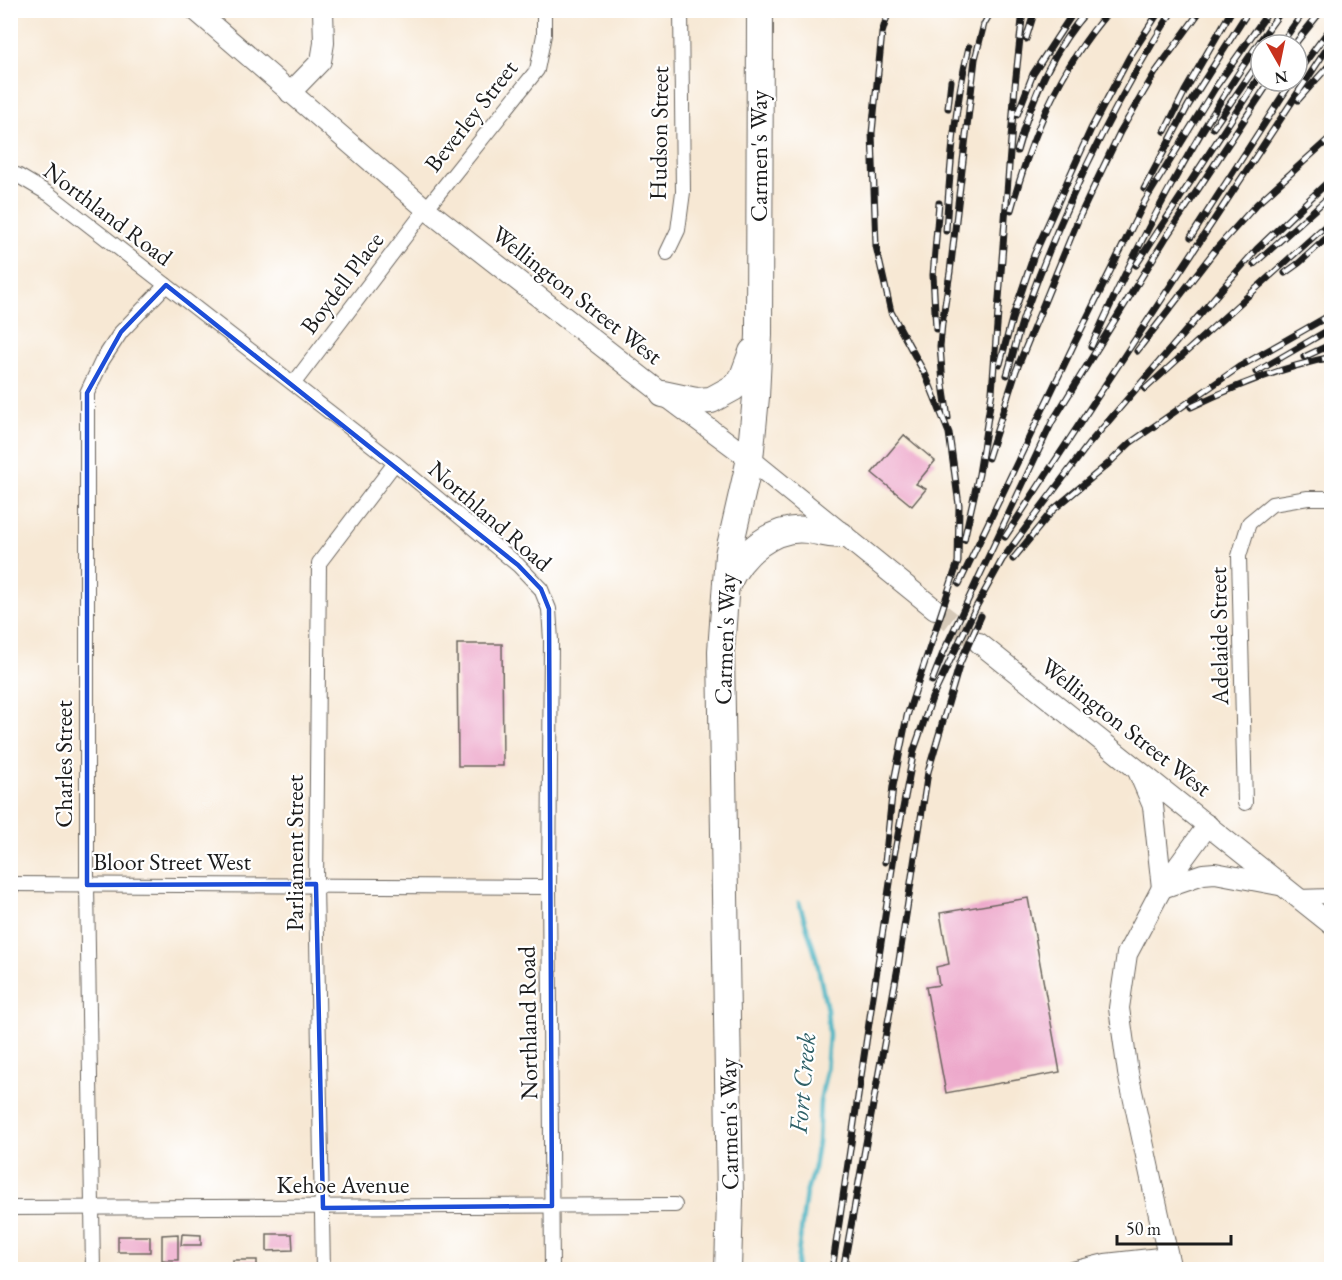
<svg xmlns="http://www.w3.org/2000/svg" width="1342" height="1280" viewBox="0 0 1342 1280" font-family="'EB Garamond',serif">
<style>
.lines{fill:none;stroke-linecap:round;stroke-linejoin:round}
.stream{stroke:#47b4c3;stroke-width:4.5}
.building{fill:#eda7ca}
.secondary-tunnel{stroke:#d6c9b8;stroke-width:20;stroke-dasharray:20 10;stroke-linecap:butt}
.street-casing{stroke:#69635c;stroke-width:16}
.secondary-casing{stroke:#69635c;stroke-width:22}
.highway-casing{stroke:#69635c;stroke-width:28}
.street{stroke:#fff;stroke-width:14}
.secondary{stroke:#fff;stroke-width:20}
.highway{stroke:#fff;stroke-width:26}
.rail-casing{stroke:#1c1c1c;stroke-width:7}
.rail{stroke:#fff;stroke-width:4.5;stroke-dasharray:14;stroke-linecap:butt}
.marked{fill:none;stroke:#1d4ed8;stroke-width:4.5;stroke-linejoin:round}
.labels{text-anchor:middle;stroke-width:4.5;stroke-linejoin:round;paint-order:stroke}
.street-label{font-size:24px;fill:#1c1c1c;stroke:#fff}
.water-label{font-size:26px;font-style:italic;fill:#2f6067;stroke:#fff}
</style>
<rect width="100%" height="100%" fill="#fff"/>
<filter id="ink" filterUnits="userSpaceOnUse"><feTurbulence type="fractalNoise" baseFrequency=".0167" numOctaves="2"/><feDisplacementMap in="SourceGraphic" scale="12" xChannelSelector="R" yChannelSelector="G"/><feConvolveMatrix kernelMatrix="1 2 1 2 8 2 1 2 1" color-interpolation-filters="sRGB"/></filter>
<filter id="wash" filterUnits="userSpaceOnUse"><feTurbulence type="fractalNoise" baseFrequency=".008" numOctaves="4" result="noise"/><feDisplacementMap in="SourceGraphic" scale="24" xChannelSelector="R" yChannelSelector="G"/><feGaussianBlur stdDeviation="1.35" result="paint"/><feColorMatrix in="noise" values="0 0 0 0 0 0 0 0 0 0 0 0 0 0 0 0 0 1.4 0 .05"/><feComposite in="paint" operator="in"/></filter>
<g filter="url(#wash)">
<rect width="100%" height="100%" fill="#f7e8d4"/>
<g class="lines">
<path class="stream" d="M796,1270L806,1193L814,1168L818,1142L820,1102L826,1072L829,1035L827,1010L816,957L799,902"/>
</g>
<g id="blocks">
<g class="building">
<path d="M904,435L935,461L916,484L926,489L912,506L872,473Z"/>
<path d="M457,644H502L503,766H458Z"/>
<path d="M1028,898L1060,1072L946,1093L926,987L939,985L936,967L949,964L940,913Z"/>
<path d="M178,1234V1260H162V1235Z"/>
<path d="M182,1234L201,1235V1245H181Z"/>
<path d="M267,1234H292L293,1250L267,1251Z"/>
<rect x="118" y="1236" width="32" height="16"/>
<rect x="233" y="1260" width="24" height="10"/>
<rect x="146" y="1262" width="15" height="8"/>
</g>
</g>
</g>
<g filter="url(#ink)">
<use href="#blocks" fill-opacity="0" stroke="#69635c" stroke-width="1.5"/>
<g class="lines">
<path class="secondary-tunnel" d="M935,609L979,643"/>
<defs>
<g id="street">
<path d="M10,175H17L49,194L395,463L518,565L541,589L549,609L551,641L549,887L552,1270"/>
<path d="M667,253L678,230L683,192L681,10"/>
<path d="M294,383L426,209L537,70L544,35V10"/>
<path d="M1245,803L1239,556L1249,523L1272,504L1308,498H1332"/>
<path d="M10,884L549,887"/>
<path d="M1297,897L1332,896"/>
<path d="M10,1208L675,1205"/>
<path d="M93,1270L87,885V393L102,361L121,332L166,285"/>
<path d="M323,1270L316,884L319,563L395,463"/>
<path d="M1068,1270L1105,1261L1168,1254"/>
</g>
<g id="secondary">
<path d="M195,10L426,209L663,394L750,459L935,609"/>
<path d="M290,93L321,61L324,43L323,10"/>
<path d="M979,643L1332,925"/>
<path d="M1138,771L1153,806L1162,888"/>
<path d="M1162,888L1203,874L1215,873L1279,885"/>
<path d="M1171,1270L1128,1073L1119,1008L1127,954L1162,888L1208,825"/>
</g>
<g id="highway">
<path d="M663,394L696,401L711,400L733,388L742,379L752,352"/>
<path d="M727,585C740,555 772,525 808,530C822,532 825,535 841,535"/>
<path d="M728,1270L730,1199L721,651L728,555L750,459L756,397L759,335L760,10"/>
</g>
</defs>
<use href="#street" class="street-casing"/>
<use href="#secondary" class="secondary-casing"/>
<use href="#highway" class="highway-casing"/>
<use href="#street" class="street"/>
<use href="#secondary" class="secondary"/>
<use href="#highway" class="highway"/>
<defs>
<g id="rail">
<path d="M1026,39L1035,10"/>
<path d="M1280,45L1305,10"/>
<path d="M1294,45L1322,10"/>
<path d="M1297,73L1332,26"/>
<path d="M1298,100L1332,62"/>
<path d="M948,108L951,81"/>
<path d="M1017,115L1033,74L1075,10"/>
<path d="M1213,128L1261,59"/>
<path d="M1165,131L1185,91L1232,10"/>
<path d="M1017,151C1031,100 1052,50 1088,10"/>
<path d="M1144,189L1188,106L1249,10"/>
<path d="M1011,210C1032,135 1058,70 1110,10"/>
<path d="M946,231C950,169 954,108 969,47"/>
<path d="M1191,237L1292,81"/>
<path d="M1254,264L1332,194"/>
<path d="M1136,265L1261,74"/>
<path d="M1285,273L1299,263L1332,233"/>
<path d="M936,329L933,275L939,203"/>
<path d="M1091,347C1144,229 1205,115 1282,10"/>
<path d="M1137,351L1216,249L1257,204L1332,136"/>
<path d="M1304,357L1332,344"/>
<path d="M1000,364L1012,319L1034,255L1091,129L1130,56L1160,10"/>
<path d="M1256,372L1332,328"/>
<path d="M1007,375C1014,352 1019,327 1028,305C1066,201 1114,103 1173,10"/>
<path d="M1145,389L1332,220"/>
<path d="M1191,407C1237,385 1282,367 1332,357"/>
<path d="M948,418L943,384L940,346L942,324L950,272L975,59L984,24L992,10"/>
<path d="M988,458L1016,371L1078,220L1120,132L1155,73L1201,10"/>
<path d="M1005,537L1332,41"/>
<path d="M964,540L979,474L992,392L1015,86L1023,10"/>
<path d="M1013,559L1053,510L1108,464L1130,443L1239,367L1332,314"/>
<path d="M959,584L1075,342L1145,201L1215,88L1270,10"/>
<path d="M932,681L943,653L1052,422L1167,236L1270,81"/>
<path d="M885,862L893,786L907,716L958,562L959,505L949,433L926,376L891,312L876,246L872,133L882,33L889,10"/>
<path d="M832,1270L894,856L914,750L932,698L976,607L1002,560L1039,510L1088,445L1220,291L1257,249L1332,178"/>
<path d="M843,1270L898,967L928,772L960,663L981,616"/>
</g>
</defs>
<use href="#rail" class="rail-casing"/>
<use href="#rail" class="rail"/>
</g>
</g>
<path class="marked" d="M166,285L518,565L541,589L549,609L552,1206L323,1208L316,884L87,885V393L121,332Z"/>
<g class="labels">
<g class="street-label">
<text transform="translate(471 116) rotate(-52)" y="8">Beverley Street</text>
<text transform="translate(659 133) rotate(-89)" y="8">Hudson Street</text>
<text transform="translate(759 156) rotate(-90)" y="8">Carmen's Way</text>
<text transform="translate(108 214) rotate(37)" y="8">Northland Road</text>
<text transform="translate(342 283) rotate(-53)" y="8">Boydell Place</text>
<text transform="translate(577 295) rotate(38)" y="8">Wellington Street West</text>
<text transform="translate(490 516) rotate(41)" y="8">Northland Road</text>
<text transform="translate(1219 636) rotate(-91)" y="8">Adelaide Street</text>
<text transform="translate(725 639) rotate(-88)" y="8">Carmen's Way</text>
<text transform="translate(1126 727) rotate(38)" y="8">Wellington Street West</text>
<text transform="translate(64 764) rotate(-90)" y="8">Charles Street</text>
<text transform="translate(295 853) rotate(-90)" y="8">Parliament Street</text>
<text x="172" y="870">Bloor Street West</text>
<text transform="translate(528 1023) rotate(-91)" y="8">Northland Road</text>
<text transform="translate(729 1124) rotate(-91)" y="8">Carmen's Way</text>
<text x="343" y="1193">Kehoe Avenue</text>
</g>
<g class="water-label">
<text transform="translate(802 1083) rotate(-85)" y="9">Fort Creek</text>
</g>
</g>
<rect width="1342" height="1280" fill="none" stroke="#fff" stroke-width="36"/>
<g transform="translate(1279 63) rotate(171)"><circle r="28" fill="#ffffff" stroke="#a4a4a4" stroke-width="1.5"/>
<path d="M0-4.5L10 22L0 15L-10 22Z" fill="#c8321e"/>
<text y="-9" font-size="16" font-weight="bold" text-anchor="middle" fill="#1c1c1c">N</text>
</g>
<path d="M1117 1235v9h114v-9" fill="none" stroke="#1c1c1c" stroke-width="3"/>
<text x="1126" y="1235" font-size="18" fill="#1c1c1c" stroke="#ffffff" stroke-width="4.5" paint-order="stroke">50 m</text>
</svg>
